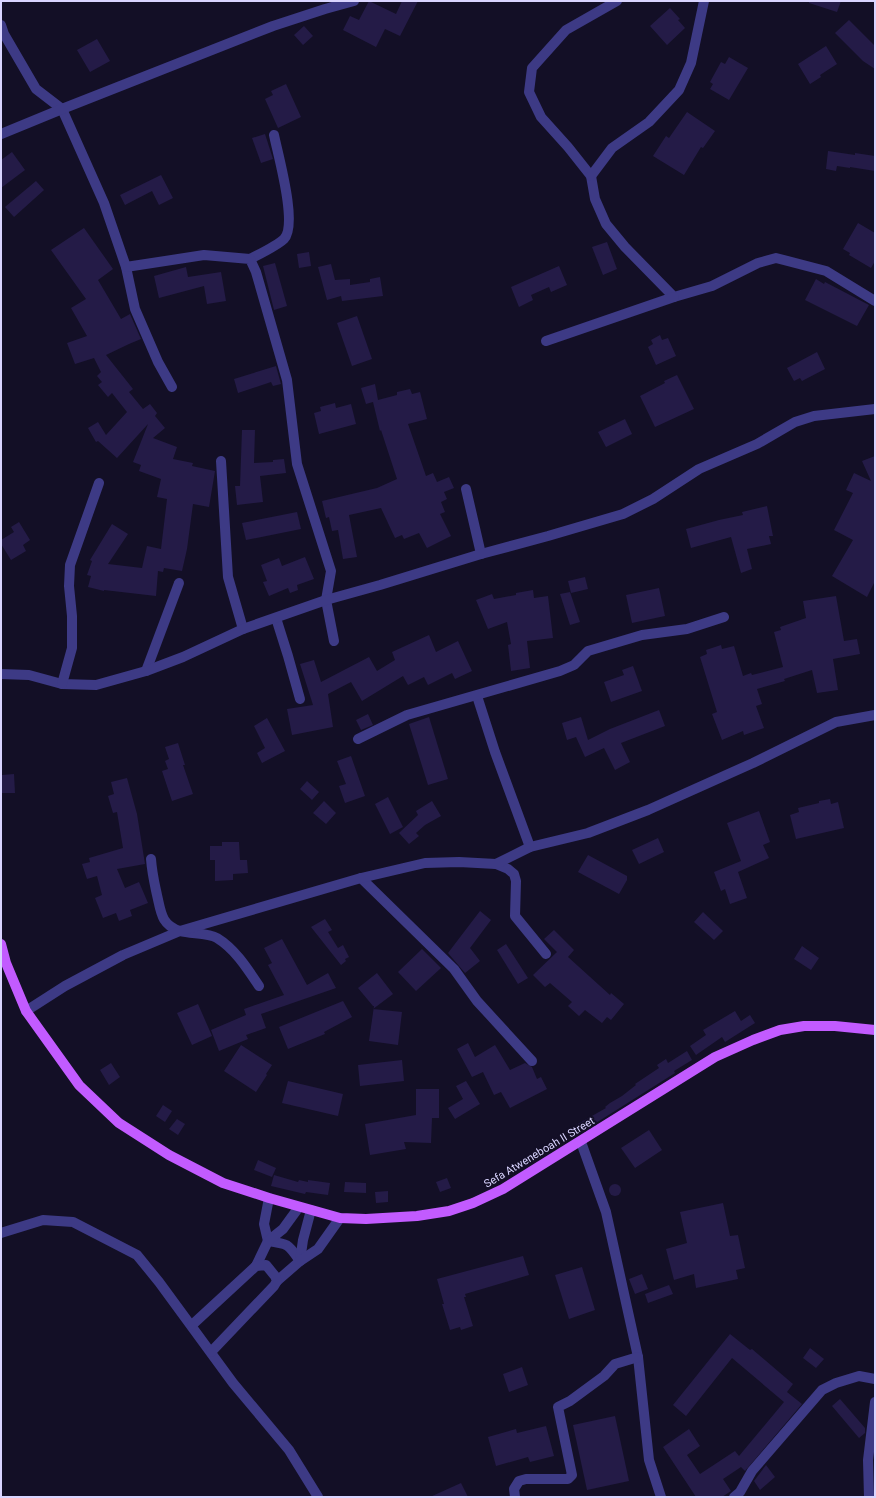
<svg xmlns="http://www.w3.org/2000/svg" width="876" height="1498" viewBox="0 0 876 1498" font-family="Roboto,sans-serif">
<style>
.building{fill:#241b47}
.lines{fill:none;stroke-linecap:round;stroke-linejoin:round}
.minor{stroke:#3d3a85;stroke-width:10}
.major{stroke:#c25bff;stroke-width:10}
.labels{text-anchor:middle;stroke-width:4;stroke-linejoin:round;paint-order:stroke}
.street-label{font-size:11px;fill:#d9d4ff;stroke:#130f26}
</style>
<rect width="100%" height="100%" fill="#130f26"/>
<g class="building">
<path d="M369,1L396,14L402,1H418L400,36L385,29L376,47L343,30L350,16L359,20Z"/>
<path d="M809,1H841L837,12L809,3Z"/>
<path d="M670,8L680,19L678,20L685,28L667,45L650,26Z"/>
<path d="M849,20L875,46V69L863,61L835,33Z"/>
<path d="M304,26L313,36L303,45L294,35Z"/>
<path d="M97,39L110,61L90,72L77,50Z"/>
<path d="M826,46L837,64L820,75L821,77L810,84L798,64Z"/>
<path d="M729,57L748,68L729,100L710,89L713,84L710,82L721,62L725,64Z"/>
<path d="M286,84L301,117L278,128L265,99L273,95L271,91Z"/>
<path d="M687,112L715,131L703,148L701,147L684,175L653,156L666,136L669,138Z"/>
<path d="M265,134L273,159L261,163L252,138Z"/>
<path d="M828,151L855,155V153L875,156V171L850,167V168L837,166L836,171L826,169Z"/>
<path d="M12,152L25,170L1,188V160Z"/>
<path d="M161,175L173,198L159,205L152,191L125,205L120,195Z"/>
<path d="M36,181L44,190L14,217L5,207Z"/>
<path d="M858,223L875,233V261L871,268L849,255L850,253L843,249Z"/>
<path d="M84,228L113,269L98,280L121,319L130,314L141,339L129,344L106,355L133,389L129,392L143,409L150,404L157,413L155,416L165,428L153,438L177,447L173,459L193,463L192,466L215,471L209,507L193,504L187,549L182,571L164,568L163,572L158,571L156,596L104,590V591L88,587L91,576L87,575L92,561L90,560L112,524L128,534L108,564L142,568L147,546L161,549L167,499L157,497L161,479L139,471L141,465L133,462L148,424L117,458L98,441L96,442L88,428L98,422L106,435L127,412L112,393L108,397L98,385L102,382L97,376L101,372L94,358L75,364L67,343L87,336L71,308L86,299L51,250Z"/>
<path d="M607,242L617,269L603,275L592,247Z"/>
<path d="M309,252L311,266L299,268L297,254Z"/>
<path d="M275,263L287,306L274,310L263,266Z"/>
<path d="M331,264L335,280L350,279V285L370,282V279L380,277L383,296L342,301L341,296L327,300L318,267Z"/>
<path d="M559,266L567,285L551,292L549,287L531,295L533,300L519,307L511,287Z"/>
<path d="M186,267L188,277L221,272L226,301L207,304L204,286L159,298L154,276Z"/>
<path d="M816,279L824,284L825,282L869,305L857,326L805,300Z"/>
<path d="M357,316L372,359L352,366L337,323Z"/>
<path d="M660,335L662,340L668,338L676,356L656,365L648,347L653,344L651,340Z"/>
<path d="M817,352L825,369L802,381L800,378L794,381L787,368Z"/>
<path d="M276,366L281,384L273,386L271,382L238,393L234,379Z"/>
<path d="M677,375L694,409L655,427L640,396L665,383L664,381Z"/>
<path d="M375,384L378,400L397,395V392L410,389L412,394L420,392L427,419L408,424L426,476L433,473L437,482L449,477L454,488L444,492L447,499L441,502L445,512L440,514L451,536L427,548L419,533L404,539L402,535L395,538L381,508L349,515L357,557L343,559L338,530L332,531L329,517L326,518L322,501L377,488L397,479L381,430L380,431L373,402L366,404L361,388Z"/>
<path d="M335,403L336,408L351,404L356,424L319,434L314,413L321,411L320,407Z"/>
<path d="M625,419L632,434L606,447L598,432Z"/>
<path d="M242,430H255L254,463L273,462V460L284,459L286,473L260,476L263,502L237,505L235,486H240Z"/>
<path d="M875,456V581L867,597L832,576L853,540L834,530L853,493L846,490L854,473L871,481L862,461Z"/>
<path d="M767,506L773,536H769L771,544L747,549L752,569L741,573L731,537L691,548L686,529L719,520L743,515L742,512Z"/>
<path d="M297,512L301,529L246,540L242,523Z"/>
<path d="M19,522L30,540L23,545L26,551L11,560L1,544V540L14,532L11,527Z"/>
<path d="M305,557L314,579L297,585L298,590L290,593L288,588L269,596L263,582L267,581L261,565L279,558L282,566Z"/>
<path d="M585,577L588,589L571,593L568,581Z"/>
<path d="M659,588L665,616L632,623L626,595Z"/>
<path d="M533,590L534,598L548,596L553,638L527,641L530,668L511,671L508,645L511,644L507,622L488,629L476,600L492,594L494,599L516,595V593Z"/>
<path d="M570,592L580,622L570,625L560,594Z"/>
<path d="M836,596L844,641L857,639L860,654L833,659L838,690L817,693L812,670L784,679L785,681L757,689L762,704L756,706L764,728L744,735L743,731L722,740L712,714L717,712L700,657L707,654L706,650L721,645L722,649L734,646L743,676L751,673L752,675L783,667L774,632L781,630L780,627L806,618L803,601Z"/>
<path d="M429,635L436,652L458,641L472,671L455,679L452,673L428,685L424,677L408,685L403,676L362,701L351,682L328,694L333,727L292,735L287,709L313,705L300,664L314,660L321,682L369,657L377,671L395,660L392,652Z"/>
<path d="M633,666L642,691L611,702L604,682L624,675L622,670Z"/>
<path d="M659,710L665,726L621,743L630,762L615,770L604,748L585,757L576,737L567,740L562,723L581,717L588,740L610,729Z"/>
<path d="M368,714L373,725L361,730L356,720Z"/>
<path d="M429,717L448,779L428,785L409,724Z"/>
<path d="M267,718L285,751L262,763L257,753L265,748L254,726Z"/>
<path d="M178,743L185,765H183L193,794L172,801L162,771L168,769L165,761L169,759L165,747Z"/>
<path d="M351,756L365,796L345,803L339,786L346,784L337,761Z"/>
<path d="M14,774L15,793H2V775Z"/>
<path d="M127,778L137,814L145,864L117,869L125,888L139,882L148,903L130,910L132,916L119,921L116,913L103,918L95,898L102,895L97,876L87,879L82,864L90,862L89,858L123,848L117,812L113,813L108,796L114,794L111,782Z"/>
<path d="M307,781L319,792L312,800L300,789Z"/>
<path d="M388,797L403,827L390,834L375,804Z"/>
<path d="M830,799L831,804L838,802L844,828L796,839L790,815L799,812L798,808L819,803V801Z"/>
<path d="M324,801L336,813L326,824L313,813Z"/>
<path d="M432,801L441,816L425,825L416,833L419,836L409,844L399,833L418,815L416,811Z"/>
<path d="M759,811L770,842L763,845L769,858L738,872L747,898L730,904L725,889L721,891L714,872L741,861L727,823Z"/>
<path d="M658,838L664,852L639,864L632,850Z"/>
<path d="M222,842H239L240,860H247L248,873L233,874V880L215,881V860H210V846H222Z"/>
<path d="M588,855L627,876V880L619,894L578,872Z"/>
<path d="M480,911L491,920L470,948L480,961L465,973L448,953Z"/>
<path d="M703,912L723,931L714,940L694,922Z"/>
<path d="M325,919L332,930L328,932L338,948L343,945L349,957L345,959L346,961L341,965L311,927Z"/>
<path d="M554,930L574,950L568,957L610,995L611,993L624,1004L611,1020L607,1017L602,1023L585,1010L579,1016L568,1006L572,1002L550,983L545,987L533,975L557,952L544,939Z"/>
<path d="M282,939L307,985L328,973L336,988L261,1014L266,1028L246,1035L248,1039L219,1051L211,1030L246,1015L244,1009L284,995L268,965L272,963L264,948Z"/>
<path d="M506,944L528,978L518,984L497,950Z"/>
<path d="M802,946L819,958L811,970L794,959Z"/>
<path d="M422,949L441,968L416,991L398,972Z"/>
<path d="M377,973L393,994L373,1009L402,1012L398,1045L369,1041L374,1006H373L358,988Z"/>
<path d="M343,1001L352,1017L324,1032L325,1034L288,1049L279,1027Z"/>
<path d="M198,1004L212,1036L192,1045L177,1013Z"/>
<path d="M735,1011L741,1021L750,1015L755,1023L725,1042L722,1037L696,1055L690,1046L706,1035L703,1030Z"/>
<path d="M468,1043L475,1057L495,1045L510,1070L525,1063L532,1067L537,1079L541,1077L547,1089L510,1108L501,1092L494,1095L483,1072L472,1077L457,1049Z"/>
<path d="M241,1045L272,1065L266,1074L267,1075L256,1092L224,1071Z"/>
<path d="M687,1051L692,1060L674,1071L675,1073L580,1133L576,1125L606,1108L605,1107L610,1103L622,1096L636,1085L635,1084L659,1068L657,1065L666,1059L668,1063Z"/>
<path d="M402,1060L404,1081L360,1086L358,1065Z"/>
<path d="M111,1063L120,1077L109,1085L100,1070Z"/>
<path d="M288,1081L343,1094L338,1116L282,1103Z"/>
<path d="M466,1081L480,1104L455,1119L448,1108L463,1099L456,1086Z"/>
<path d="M416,1089H439V1118H432L431,1143L404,1142L406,1149L370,1155L365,1124L416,1115Z"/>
<path d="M163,1105L172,1111L165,1122L156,1116Z"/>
<path d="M177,1119L185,1124L178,1135L169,1129Z"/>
<path d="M649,1130L662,1150L635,1168L621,1148Z"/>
<path d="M258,1160L276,1168L272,1177L254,1170Z"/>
<path d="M274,1175L298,1182L299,1180L308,1182V1180L330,1183L328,1195L306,1192L305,1194L271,1186Z"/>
<path d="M447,1178L451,1188L440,1192L436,1182Z"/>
<path d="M345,1182L366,1183V1193L344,1192Z"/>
<circle cx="615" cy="1190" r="6"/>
<path d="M388,1191V1202L376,1203L375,1192Z"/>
<path d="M723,1203L730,1236L738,1235L745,1268L736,1270L738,1279L696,1288L694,1274L674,1280L666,1249L687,1243L680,1212Z"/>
<path d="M523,1256L529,1275L465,1294L466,1297H464L473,1326L461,1330L460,1327L450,1330L442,1304H444L437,1279Z"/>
<path d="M582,1267L595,1310L569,1319L555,1275Z"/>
<path d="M642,1274L648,1289L635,1294L629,1279Z"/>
<path d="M669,1285L673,1294L648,1303L645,1294Z"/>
<path d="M730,1334L750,1350L752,1349L793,1384L787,1392L802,1404L745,1471L741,1467L723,1479L731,1491L722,1497H696L663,1447L689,1429L700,1446L687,1455L700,1474L735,1451L739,1456L784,1402L732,1358L686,1416L673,1405Z"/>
<path d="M810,1348L824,1359L816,1368L803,1358Z"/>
<path d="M522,1367L528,1385L509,1392L503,1374Z"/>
<path d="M840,1399L865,1428V1433L859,1438L832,1406Z"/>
<path d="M615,1416L629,1481L587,1490L573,1425Z"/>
<path d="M546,1426L554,1456L530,1462L528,1457L496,1466L488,1437L516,1429L517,1433Z"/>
<path d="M766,1465L775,1477L760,1490L754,1481Z"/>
<path d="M461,1483L468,1497H430Z"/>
</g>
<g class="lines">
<g class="minor">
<path d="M617,1L566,30L532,68L529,92L541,117L568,147L591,176L595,199L606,224L625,247L674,297L712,286L758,263L776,258L826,271L875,301"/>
<path d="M1,25L4,34L36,89L62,109L104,203L126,267L135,309L158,362L172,387"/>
<path d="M1,134L62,109L273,26L325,9L354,1"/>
<path d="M591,176L612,148L649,122L679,90L691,63L704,1"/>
<path d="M250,259C258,255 278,245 284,239C298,225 278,155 274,135"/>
<path d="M126,267L204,255L250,259L256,272L287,380L297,464L331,571L326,600L334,641"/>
<path d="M546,341L674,297"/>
<path d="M221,461L228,577L243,629"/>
<path d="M466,489L481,554"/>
<path d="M276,618L288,656L300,699"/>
<path d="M146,671L179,583"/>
<path d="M1,674L29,675L62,684L96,685L146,671L183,657L243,629L326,600L380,585L481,554L548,536L623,514L653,499L699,469L757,444L795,422L814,416L875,409"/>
<path d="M62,684L72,648V616L69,586L70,565L99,483"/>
<path d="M477,696L495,752L530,847"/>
<path d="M358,739L407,715L560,671L574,665L588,651L642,635L687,629L724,617"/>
<path d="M151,859C152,873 154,881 157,895C161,912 161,925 180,931C191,934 208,933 217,938C235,949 247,968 259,986"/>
<path d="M496,864L508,869L514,874L516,881L515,916L546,954"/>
<path d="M361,878L454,969L477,1001L532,1061"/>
<path d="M26,1011L65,986L123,955L180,931L361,878L425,863L459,862L496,864L530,847L588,833L648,810L753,763L836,722L875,715"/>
<path d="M581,1142L606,1212L638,1357L649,1460L661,1497"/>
<path d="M1,1233L43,1220L73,1222L137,1255L159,1282L233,1383L289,1450L318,1497"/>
<path d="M268,1241L264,1224L269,1198"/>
<path d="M268,1241C289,1244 288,1244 300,1261"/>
<path d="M300,1261L303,1240L311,1210"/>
<path d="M256,1266L268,1241L283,1229L299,1207"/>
<path d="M277,1281L300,1261L318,1249L340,1218"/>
<path d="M192,1325L256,1266L266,1265L275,1276L277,1281L274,1286L211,1352"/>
<path d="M515,1497L514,1489L519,1481L526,1479H568L572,1475L558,1407L570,1401L604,1376L615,1364L638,1357"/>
<path d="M734,1497L740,1492L752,1471L822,1390L836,1383L859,1376L875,1379"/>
<path d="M869,1497L868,1460L875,1402"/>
</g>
<path class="major" d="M1,944L6,963L26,1011L79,1085L119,1123L169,1155L223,1183L269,1198L340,1218L366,1219L417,1216L449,1211L473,1203L503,1189L715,1057L753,1040L780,1030L804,1026H835L875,1030"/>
</g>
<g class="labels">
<g class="street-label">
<text transform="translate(539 1152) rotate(-31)" y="4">Sefa Atweneboah II Street</text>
</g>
</g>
<rect width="876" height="1498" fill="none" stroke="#d9d4ff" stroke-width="4"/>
</svg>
